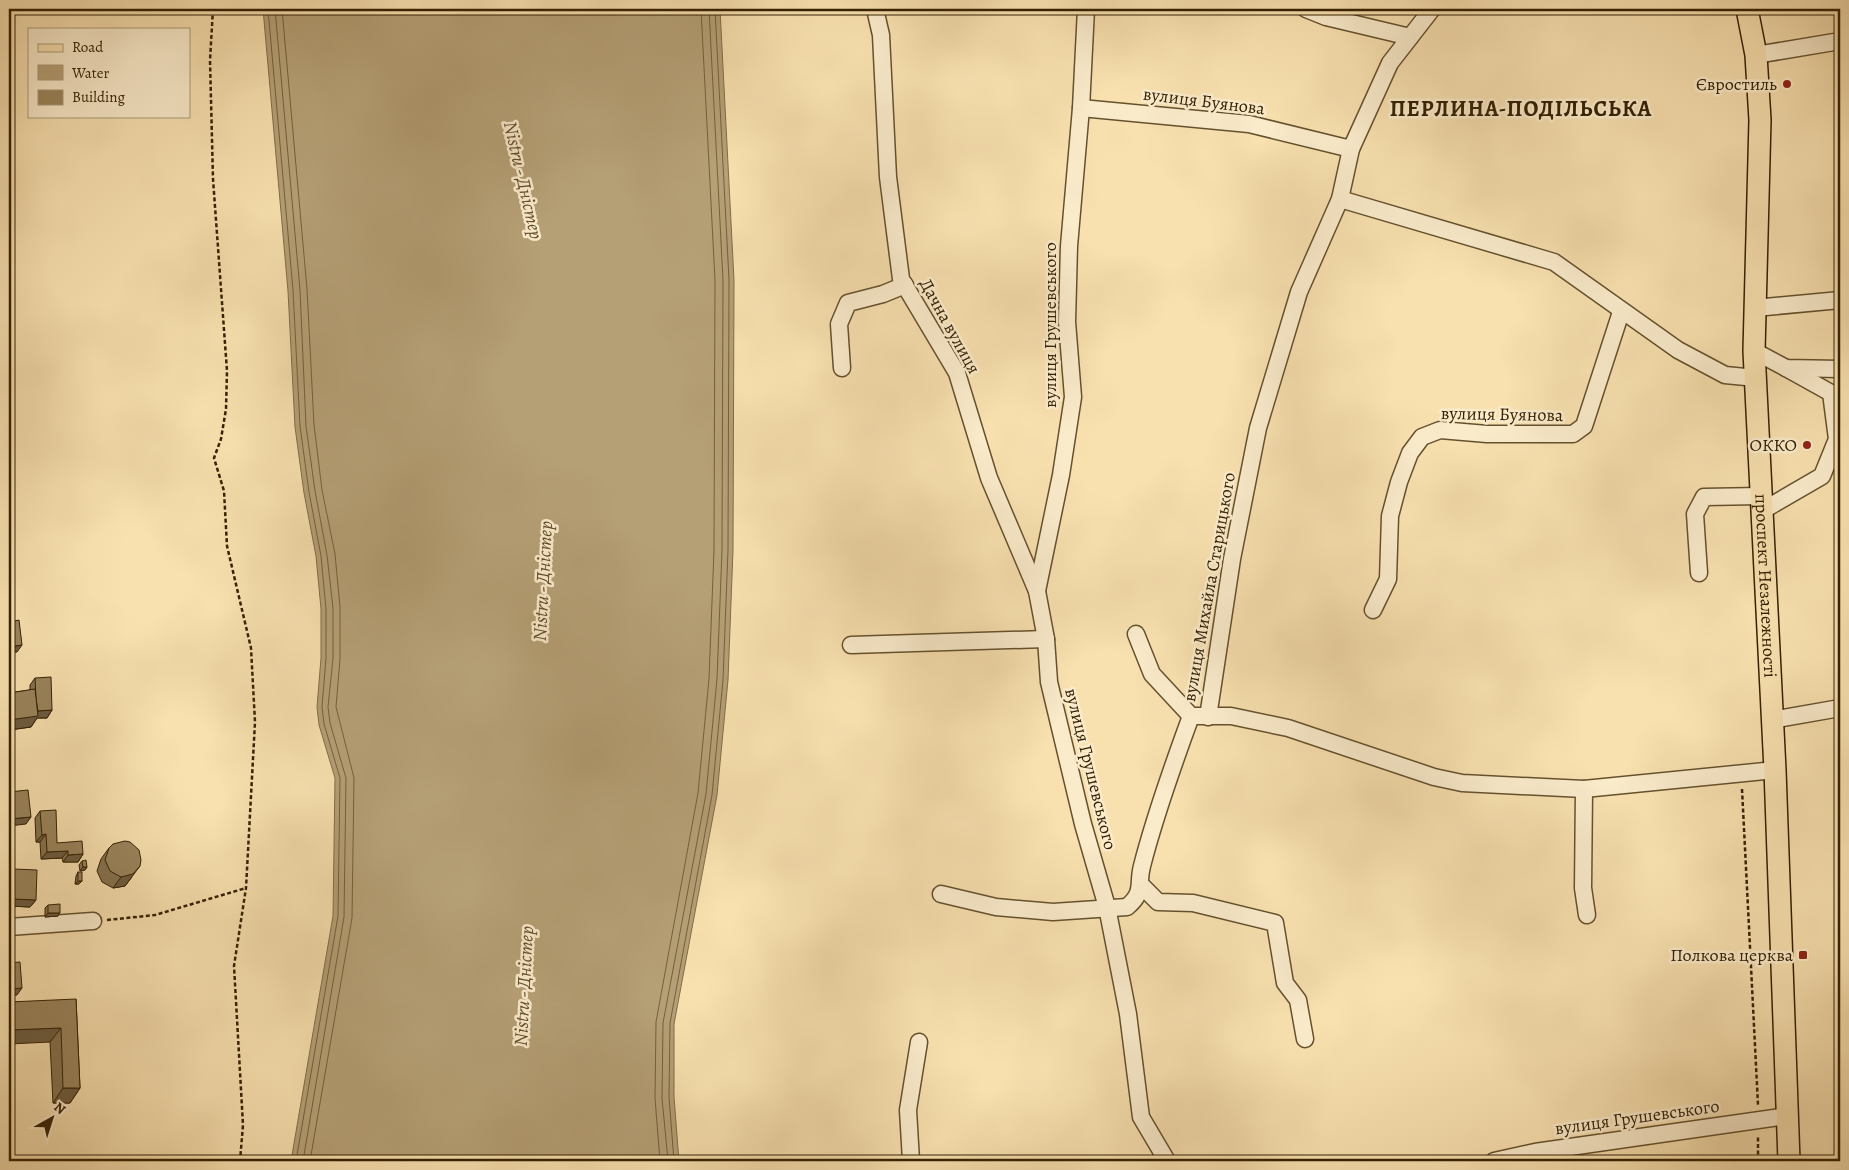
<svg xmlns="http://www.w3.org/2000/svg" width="1849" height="1170" viewBox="0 0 1849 1170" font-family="Alegreya,serif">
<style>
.water{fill:#b59f75;stroke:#816d47}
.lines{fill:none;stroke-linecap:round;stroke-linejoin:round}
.shore{stroke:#74603c;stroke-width:1}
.minor-casing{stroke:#65512e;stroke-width:19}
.major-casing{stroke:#342103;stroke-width:24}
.path{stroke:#342103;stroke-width:2.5;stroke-dasharray:4 2.5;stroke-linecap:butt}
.minor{stroke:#faebcb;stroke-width:16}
.major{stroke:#f8e0af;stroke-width:21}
.wall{fill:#84724f;stroke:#342103}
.shaded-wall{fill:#6c5c40;stroke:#342103}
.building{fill:#9a845c;stroke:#342103}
.poi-dot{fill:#8f2418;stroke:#faebcb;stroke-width:2}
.labels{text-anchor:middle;stroke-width:5;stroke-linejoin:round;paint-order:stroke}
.poi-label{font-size:18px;fill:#342103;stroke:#faebcb;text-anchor:end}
.street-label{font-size:18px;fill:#342103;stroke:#faebcb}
.water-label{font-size:19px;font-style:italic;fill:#614d2b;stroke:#faebcb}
.district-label{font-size:22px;font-weight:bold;letter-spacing:1px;fill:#342103;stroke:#faebcb}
</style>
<rect width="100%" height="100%" fill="#f8e0af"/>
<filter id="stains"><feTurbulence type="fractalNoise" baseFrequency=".004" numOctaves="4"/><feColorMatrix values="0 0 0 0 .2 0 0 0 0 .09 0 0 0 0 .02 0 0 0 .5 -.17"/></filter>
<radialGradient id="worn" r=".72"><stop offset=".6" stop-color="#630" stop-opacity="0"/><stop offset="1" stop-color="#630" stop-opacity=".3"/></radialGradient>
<path class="water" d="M263,9H720L734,280L733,550L728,680L717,795L674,1024V1097L679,1161H291L333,916L335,778L319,725L317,707L321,658V609L316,556L304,493L295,427L288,291Z"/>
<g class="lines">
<g class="shore">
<path d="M268,9L293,290L300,426L309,492L321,556L326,609V658L322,707L324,724L340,778L338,916L296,1161"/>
<path d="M275,9L300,290L306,426L315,491L327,555L333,608V658L328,707L330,723L346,778L344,917L303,1161"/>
<path d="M282,9L307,289L314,425L322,490L335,554L340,607V659L336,707L354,778L352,918L310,1161"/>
<path d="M660,1161L655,1098L656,1022L698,793L709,679L714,550L715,280L701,9"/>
<path d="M668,1161L662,1098L663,1023L706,794L717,679L722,550L723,280L709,9"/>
<path d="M674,1161L669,1097L670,1023L712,795L723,680L728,550L729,280L715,9"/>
</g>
<defs>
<g id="minor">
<path d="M875,9L881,35L888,177L901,279L957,373L989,478L1037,591"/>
<path d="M1086,9L1081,108L1069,246L1067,322L1073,397L1061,475L1037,591L1046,639L1049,682L1083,824L1107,907L1128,1014L1141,1117L1167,1161"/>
<path d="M1306,9L1326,17L1410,37"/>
<path d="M1756,55L1840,41"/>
<path d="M1081,108L1249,124L1351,149"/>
<path d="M1340,199L1554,262L1678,350L1725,375L1756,378"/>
<path d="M1755,308L1840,300"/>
<path d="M1754,351L1786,368L1840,369"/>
<path d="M842,368L839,324L848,303L883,294L905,285"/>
<path d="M1760,512L1822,476L1837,439L1831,393L1786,368"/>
<path d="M1699,573L1695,514L1704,497L1760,496"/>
<path d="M1373,610L1388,579L1390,516L1399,482L1410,453L1422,437L1440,430L1487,434H1573L1584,426L1621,312"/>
<path d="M1136,634L1152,674L1191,716H1231L1288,728L1434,777L1462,783L1584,789L1775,770"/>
<path d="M851,645L1046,639"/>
<path d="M1208,717L1232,559L1258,428L1299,292L1340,199L1351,149L1390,63L1432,9"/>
<path d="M1771,720L1840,708"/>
<path d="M1584,789L1583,888L1587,915"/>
<path d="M1141,885L1158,902L1193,903L1275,923L1285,983L1298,1000L1305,1039"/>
<path d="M941,894L996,907L1053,912L1127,907C1145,892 1137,884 1142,866C1155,815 1173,765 1191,716"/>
<path d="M9,927L93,921"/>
<path d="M911,1161L908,1110L919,1042"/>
<path d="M1494,1161L1535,1152L1787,1116"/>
</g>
<g id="major">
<path id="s1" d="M1747,9L1756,55L1760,120L1754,351L1775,770L1789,1161"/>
</g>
</defs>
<use href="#minor" class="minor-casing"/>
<use href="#major" class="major-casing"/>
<g class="path">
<path d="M213,9L210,60L213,179L227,371L226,409L221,439L214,458L224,491L227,546L251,648L255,722L246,888L234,966L243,1125L240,1161"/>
<path d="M1742,789L1758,1105"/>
<path d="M107,920L155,915L246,888"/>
<path d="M1758,1161V1136"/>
</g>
<use href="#minor" class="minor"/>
<use href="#major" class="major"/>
</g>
<g class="wall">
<path d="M35,678L52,710L47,718H37L31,727L9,730V693L30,690V685Z"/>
<path d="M40,811L57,843L83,854L78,862H63L62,858L41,859L40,842H36L35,818Z"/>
<path d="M109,848L132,877L125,886L113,888L102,882L97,871L101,859Z"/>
<path d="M82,861L87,867L85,870L80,871L79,865Z"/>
<path d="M14,869L36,900L30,907L9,906V876Z"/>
<path d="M78,872L82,881L79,884H75L76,876Z"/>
<path d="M48,905L58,916L45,917V908Z"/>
<path d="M76,999L80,1088L70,1103H53L50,1042Z"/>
</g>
<g class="shaded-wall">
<path d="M22,645L17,652L9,653V647Z"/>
<path d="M52,710L47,718H37L31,727L9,730V720L36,711Z"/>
<path d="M31,817L26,824L9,826V819Z"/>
<path d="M46,834L40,842H36L42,835Z"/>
<path d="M68,851L62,858L41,859L47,852Z"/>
<path d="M83,854L78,862H63L68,855Z"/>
<path d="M140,866L125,886L113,888L121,877Z"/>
<path d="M83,867H87L85,870L80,871Z"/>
<path d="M78,881H82L79,884H75Z"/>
<path d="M13,899L36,900L30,907L9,906V904Z"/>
<path d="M48,913H60L58,916L45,917Z"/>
<path d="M22,988L17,995L9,996V989Z"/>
<path d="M61,1028L50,1042L9,1044V1030Z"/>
<path d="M63,1088H80L70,1103H53Z"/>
</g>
<g class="building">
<path d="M19,620L22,645L9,647V622Z"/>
<path d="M51,677L52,710L38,711L36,699L35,678Z"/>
<path d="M35,689L38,716L9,720V693Z"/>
<path d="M28,790L31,817L9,819V792Z"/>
<path d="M56,810L57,843L82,841L83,854L68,855V851L47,852L46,834L42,835L40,811Z"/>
<path d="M125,841L130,842L139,850L141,860L140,866L133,874L121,877L110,871L105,860L109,848L113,844Z"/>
<path d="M86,860L87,867H83L82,861Z"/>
<path d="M14,869L37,870L36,900L13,899Z"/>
<rect x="78" y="872" width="4" height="9"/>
<path d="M60,904V913H48V905Z"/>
<path d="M20,962L22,988L9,989V963Z"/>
<path d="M76,999L80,1088H63L61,1028L9,1030V1002Z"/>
</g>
<g class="poi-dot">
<circle cx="1787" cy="84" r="5"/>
<circle cx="1807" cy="445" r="5"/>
<rect x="1798" y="950" width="10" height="10" rx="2.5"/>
</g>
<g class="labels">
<g class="poi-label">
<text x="1777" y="90">Євростиль</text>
<text x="1797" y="451">ОККО</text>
<text x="1793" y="961">Полкова церква</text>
</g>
<g class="street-label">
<text transform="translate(1204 101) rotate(7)" y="6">вулиця Буянова</text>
<text transform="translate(1050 325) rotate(-90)" y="6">вулиця Грушевського</text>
<text transform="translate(950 326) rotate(61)" y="6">Дачна вулиця</text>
<text transform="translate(1502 414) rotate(1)" y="6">вулиця Буянова</text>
<text dy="6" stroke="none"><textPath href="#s1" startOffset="578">проспект Незалежності</textPath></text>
<text transform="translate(1209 587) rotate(-80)" y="6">вулиця Михайла Старицького</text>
<text transform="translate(1091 769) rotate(76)" y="6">вулиця Грушевського</text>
<text transform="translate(1637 1117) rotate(-8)" y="6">вулиця Грушевського</text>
</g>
<g class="water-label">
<text transform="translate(524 180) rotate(77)" y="7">Nistru - Дністер</text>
<text transform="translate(542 581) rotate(-87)" y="7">Nistru - Дністер</text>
<text transform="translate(523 986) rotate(-87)" y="7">Nistru - Дністер</text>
</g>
<g class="district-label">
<text x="1521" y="116">ПЕРЛИНА-ПОДІЛЬСЬКА</text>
</g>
</g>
<rect width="1849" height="1170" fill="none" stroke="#f8e0af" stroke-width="30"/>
<rect x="10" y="10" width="1829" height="1150" fill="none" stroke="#342103" stroke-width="2.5"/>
<rect x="15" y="15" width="1819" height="1140" fill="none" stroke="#342103"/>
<rect x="28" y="28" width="162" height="90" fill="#faebcb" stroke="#ab9a7b"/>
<rect x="38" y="44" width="25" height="8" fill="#f8e0af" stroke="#ab9a7b"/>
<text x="72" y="52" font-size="15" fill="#342103">Road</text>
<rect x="38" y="65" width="25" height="15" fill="#b59f75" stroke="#ab9a7b"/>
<text x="72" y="78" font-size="15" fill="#342103">Water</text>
<rect x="38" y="90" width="25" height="15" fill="#9a845c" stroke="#ab9a7b"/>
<text x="72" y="102" font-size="15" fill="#342103">Building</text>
<g transform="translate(52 1118) rotate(39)" stroke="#faebcb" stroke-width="4" paint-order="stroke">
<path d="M0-4L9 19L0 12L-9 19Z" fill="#342103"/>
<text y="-8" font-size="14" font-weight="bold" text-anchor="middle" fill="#342103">N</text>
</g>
<rect width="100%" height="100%" filter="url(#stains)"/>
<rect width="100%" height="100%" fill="url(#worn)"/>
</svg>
